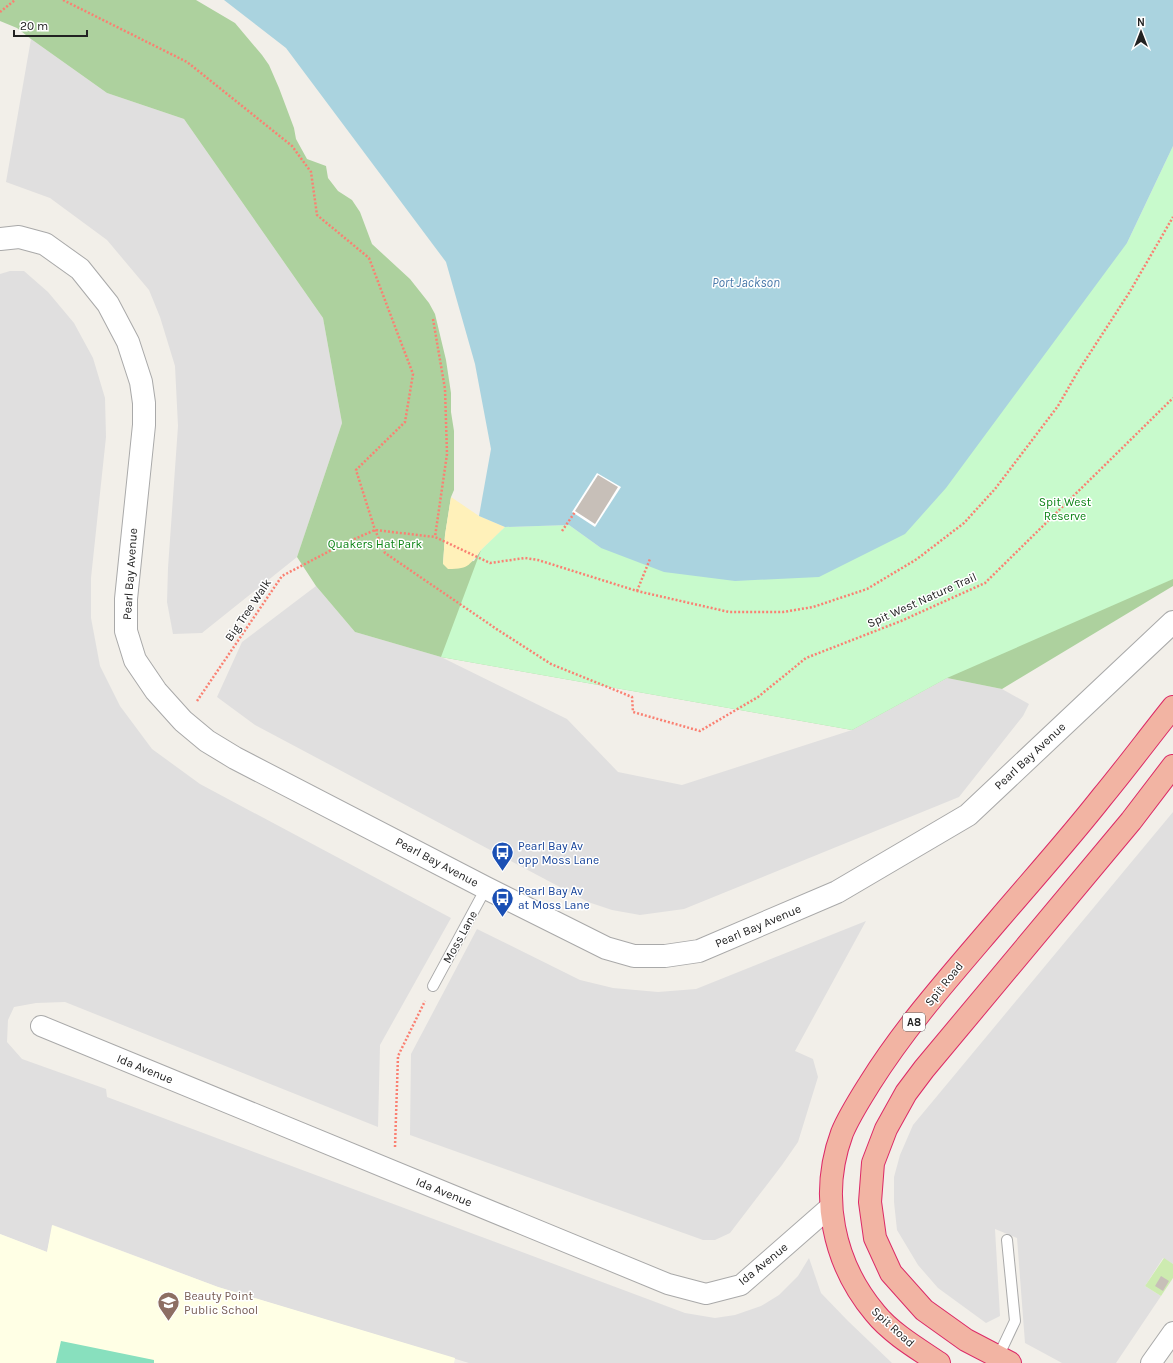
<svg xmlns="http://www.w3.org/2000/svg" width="1173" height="1363" viewBox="0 0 1173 1363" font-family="Karla,sans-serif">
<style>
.residential{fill:#e0dfdf}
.education{fill:#ffffe5}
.grass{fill:#cdebb0}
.forest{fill:#add19e}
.sand{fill:#fff1ba}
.park{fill:#c8facc}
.pitch{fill:#88e0be}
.water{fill:#aad3df}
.pier{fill:#fff}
.building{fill:#c7bfb8}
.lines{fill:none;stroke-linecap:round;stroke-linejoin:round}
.service-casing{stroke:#a9a9a9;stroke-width:12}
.minor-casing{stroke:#a9a9a9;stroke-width:22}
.tertiary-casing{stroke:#a9a9a9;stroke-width:24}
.trunk-casing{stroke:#dc2a67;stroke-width:24}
.path{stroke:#fa8072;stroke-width:2.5;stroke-dasharray:2 2;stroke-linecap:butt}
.service{stroke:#fff;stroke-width:10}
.minor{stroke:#fff;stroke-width:20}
.tertiary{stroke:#fff;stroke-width:22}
.trunk{stroke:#f2b4a3;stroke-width:22}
.labels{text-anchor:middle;stroke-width:3;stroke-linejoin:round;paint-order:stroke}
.shield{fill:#fff;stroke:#646464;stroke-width:1}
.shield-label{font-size:11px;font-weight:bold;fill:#222}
.park-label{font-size:12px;fill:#0c8416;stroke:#fff}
.street-label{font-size:12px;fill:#222;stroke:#fff}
.transit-label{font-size:12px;fill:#164399;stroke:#fff;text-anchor:start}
.education-label{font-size:12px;fill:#785e54;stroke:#fff;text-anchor:start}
.water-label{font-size:13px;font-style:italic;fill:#4a7aab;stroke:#fff}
</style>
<rect width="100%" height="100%" fill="#f2efe9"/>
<g class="residential">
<path d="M31,39L107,93L184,119L323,318L342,423L297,557L202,633L173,634L167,602L168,568L178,426L175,366L160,317L149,290L107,240L50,198L6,182Z"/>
<path d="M10,271H24L48,292L74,323L93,358L105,398L106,437L91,578V618L100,666L120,706L152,749L200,784L451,918L380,1045L378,1127L65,1002L36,1003L14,1007L8,1020L7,1042L22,1059L106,1089L107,1097L685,1313L715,1318L735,1315L761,1306L779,1295L798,1276L809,1258L821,1293L848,1321L892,1363H469L218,1287L53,1225L47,1252L0,1234V274Z"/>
<path d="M316,586L355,632L441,657L567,719L618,772L682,785L852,730L947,678L1002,689L1029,704L1023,716L959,797L684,909L640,915L612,910L588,902L255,725L217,697L242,642Z"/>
<path d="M1173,812V1264L1163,1258L1145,1286L1161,1296L1116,1363H1062L1025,1343L1017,1238L995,1229L1000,1316L986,1323L938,1288L918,1265L897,1230L894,1202V1177L900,1155L913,1125Z"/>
<path d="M866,921L795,1051L813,1059L818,1077L798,1142L782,1165L730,1233L715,1240H703L410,1135L411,1054L477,929L580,980L613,988L658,992L696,989Z"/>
</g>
<path class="education" d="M52,1225L218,1287L455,1358L454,1363H0V1234L47,1252Z"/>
<path class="grass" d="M1164,1258L1173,1264V1278L1161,1296L1145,1286Z"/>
<path class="forest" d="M0,0H196L235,23L262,55L269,65L279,88L294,128L296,139L307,159L326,166L328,178L338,191L352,200L360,212L372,244L410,279L429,303L435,314L446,360L451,393V412L454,431V490L451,497L445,535L443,564L474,561L481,550L558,575L1173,338V586L1002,689L947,678L852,730L441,657L355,632L316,586L297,557L342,423L323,318L184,119L107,93L31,39L17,28L0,21Z"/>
<path class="sand" d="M451,497L479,516L505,527C497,535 489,542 482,549C469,564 471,569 448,569L443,564L445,535Z"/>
<path class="park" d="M1173,146V579L947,678L852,730L441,657L481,550L505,527L569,525L601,548L1127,243Z"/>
<path class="pitch" d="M61,1341L154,1360V1363H56Z"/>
<path class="water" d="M224,0H1173V146L1127,243L946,488L905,534L819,577L735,581L664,572L601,548L569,525L505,527L479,516L491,449L475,364L446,262L286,48Z"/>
<path class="pier" d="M597,473L621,487L595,527L572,512Z"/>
<g class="building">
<path d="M598,475L618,487L595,524L575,511Z"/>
<path d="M1161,1276L1169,1281L1163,1291L1155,1286Z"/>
</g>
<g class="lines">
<defs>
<g id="service">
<path d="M433,986L486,888"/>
<path d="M998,1357L1015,1321L1007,1240"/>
</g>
<g id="minor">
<path d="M41,1026L668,1284L706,1294L741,1285L830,1207"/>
<path d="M1151,1363L1173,1332"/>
</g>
<path id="tertiary" d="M0,239L19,237L45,244L80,269L108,304L128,342L141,382L144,403V425L126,599V631L135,660L156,691L183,721L207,741L235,758L486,888L606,948L634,956H665L699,951L837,892L968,815L1173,622"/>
<g id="trunk">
<path d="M939,1363C918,1349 891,1333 875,1313C833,1263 819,1195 842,1133C849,1116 860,1099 870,1083C907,1024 954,972 999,919C1033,879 1069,839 1102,797C1126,768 1149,737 1173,707"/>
<path d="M1010,1363L966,1340L924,1310L891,1273L875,1238L870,1202L873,1163L886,1129L906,1093L924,1069L1131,821L1173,766"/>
</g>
</defs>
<use href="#service" class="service-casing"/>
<use href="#minor" class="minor-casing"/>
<use href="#tertiary" class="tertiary-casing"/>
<use href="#trunk" class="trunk-casing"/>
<g class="path">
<path d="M63,0L187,62L292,146L311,172L317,215L369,258L413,374L405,422L356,470L375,530L385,553L498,630L551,664L632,697L633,712L700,731L758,697L806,658L901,621L985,583L1173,398"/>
<path d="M0,12L15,0"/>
<path d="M433,319L445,389L447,454L435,537"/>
<path d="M562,531L575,512"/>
<path d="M637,591L650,559"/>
<path d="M197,701L282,576L343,544L375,530L435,537L490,563L525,558L538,560L637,591L729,612H783L813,607L867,589L917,559L964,523L995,489L1058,406L1077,373L1129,293L1173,217"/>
<path d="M395,1147L398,1056L425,1001"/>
</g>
<use href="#service" class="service"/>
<use href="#minor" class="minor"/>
<use href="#tertiary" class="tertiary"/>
<use href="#trunk" class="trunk"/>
</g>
<defs>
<symbol id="bus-pin" viewBox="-11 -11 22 30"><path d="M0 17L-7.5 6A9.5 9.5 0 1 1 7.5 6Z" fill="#1a4fb4" stroke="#fff"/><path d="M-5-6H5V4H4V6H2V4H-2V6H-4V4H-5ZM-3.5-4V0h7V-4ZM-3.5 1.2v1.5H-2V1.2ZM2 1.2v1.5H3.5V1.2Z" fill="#fff"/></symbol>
<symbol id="school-pin" viewBox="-11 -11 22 30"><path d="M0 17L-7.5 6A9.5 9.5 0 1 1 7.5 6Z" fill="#8d6e63" stroke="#fff"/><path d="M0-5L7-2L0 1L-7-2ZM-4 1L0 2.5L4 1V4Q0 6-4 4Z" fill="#fff"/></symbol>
</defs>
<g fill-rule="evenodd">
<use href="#bus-pin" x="490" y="840" width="25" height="34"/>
<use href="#bus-pin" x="490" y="886" width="25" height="34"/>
<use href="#school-pin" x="156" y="1290" width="25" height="34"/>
</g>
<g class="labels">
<rect class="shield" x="903" y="1013" width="22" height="18" rx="3"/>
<g class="shield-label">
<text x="914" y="1026">A8</text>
</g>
<g class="park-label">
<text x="1065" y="506">Spit West<tspan x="1065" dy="14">Reserve</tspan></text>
<text x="375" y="548">Quakers Hat Park</text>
</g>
<g class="street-label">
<text transform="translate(130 574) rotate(-86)" y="4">Pearl Bay Avenue</text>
<text transform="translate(922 600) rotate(-24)" y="4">Spit West Nature Trail</text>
<text transform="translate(248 610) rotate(-56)" y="4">Big Tree Walk</text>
<text transform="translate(1030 756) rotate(-43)" y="4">Pearl Bay Avenue</text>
<text transform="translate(437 862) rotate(28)" y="4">Pearl Bay Avenue</text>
<text transform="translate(758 926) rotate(-23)" y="4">Pearl Bay Avenue</text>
<text transform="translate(460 937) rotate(-61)" y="4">Moss Lane</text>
<text transform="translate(944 984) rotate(-51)" y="4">Spit Road</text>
<text transform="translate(145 1069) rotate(22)" y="4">Ida Avenue</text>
<text transform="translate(444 1192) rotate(22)" y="4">Ida Avenue</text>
<text transform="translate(763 1264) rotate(-39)" y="4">Ida Avenue</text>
<text transform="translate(893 1327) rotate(42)" y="4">Spit Road</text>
</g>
<g class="transit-label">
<text x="518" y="850">Pearl Bay Av<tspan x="518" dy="14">opp Moss Lane</tspan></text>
<text x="518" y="895">Pearl Bay Av<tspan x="518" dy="14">at Moss Lane</tspan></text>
</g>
<g class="education-label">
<text x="184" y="1300">Beauty Point<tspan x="184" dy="14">Public School</tspan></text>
</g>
<g class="water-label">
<text x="746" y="287">Port Jackson</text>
</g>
</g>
<g transform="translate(1141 32)" stroke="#ffffff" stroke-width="3" paint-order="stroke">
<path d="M0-3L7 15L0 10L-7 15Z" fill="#222222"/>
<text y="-6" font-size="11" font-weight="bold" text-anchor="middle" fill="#222222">N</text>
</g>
<path d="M14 30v6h73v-6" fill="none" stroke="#222222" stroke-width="2"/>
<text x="20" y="30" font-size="12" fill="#222222" stroke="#ffffff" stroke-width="3" paint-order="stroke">20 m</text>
</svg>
